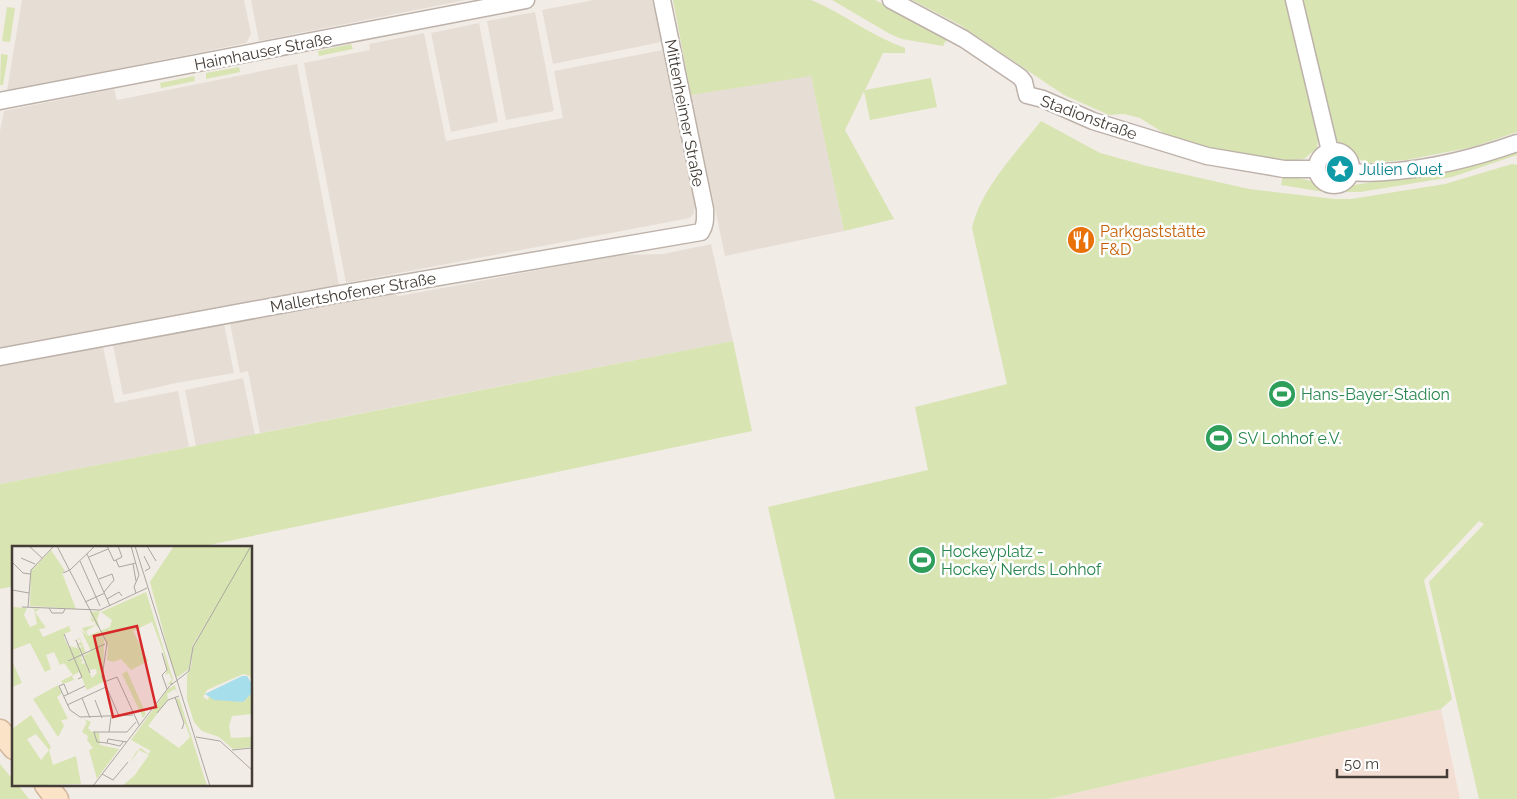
<svg xmlns="http://www.w3.org/2000/svg" width="1517" height="799" viewBox="0 0 1517 799" font-family="Raleway,sans-serif">
<style>
.residential{fill:#e6ddd5}
.commercial{fill:#f3ded3}
.green{fill:#d8e4b2}
.lines{fill:none;stroke-linecap:round;stroke-linejoin:round}
.street-casing{stroke:#bdb2aa;stroke-width:19}
.secondary-casing{stroke:#d2b79c;stroke-width:25}
.street{stroke:#fff;stroke-width:16}
.secondary{stroke:#fbe3c8;stroke-width:22}
.labels{text-anchor:middle;stroke-width:5;stroke-linejoin:round;paint-order:stroke}
.street-label{font-size:16px;fill:#443c36;stroke:#fff}
.culture-label{font-size:16px;fill:#0d838f;stroke:#fff;text-anchor:start}
.food-label{font-size:16px;fill:#c56008;stroke:#fff;text-anchor:start}
.leisure-label{font-size:16px;fill:#27864d;stroke:#fff;text-anchor:start}
.inset-road{fill:none;stroke:#aca6a0;stroke-width:1}
.view{fill:#d62828;fill-opacity:0.15;stroke:#d62828;stroke-width:2.5}
.inset-edge{fill:none;stroke:#443c36;stroke-width:2.5}
</style>
<rect width="100%" height="100%" fill="#f2ece7"/>
<g class="residential">
<path d="M22,0H244L251,34L246,43L241,44L7,91Z"/>
<path d="M251,0H466L259,41Z"/>
<path d="M594,0H652L661,42L553,64L542,10Z"/>
<path d="M535,12L554,111L506,120L487,21Z"/>
<path d="M479,23L498,122L451,132L431,33Z"/>
<path d="M424,33L446,141L563,118L554,71L663,50L695,206L694,213L690,218L346,283L304,63L370,50L369,44Z"/>
<path d="M297,64L339,285L0,348V131L4,111L114,89L117,100Z"/>
<path d="M811,75L844,231L725,256L691,95Z"/>
<path d="M711,244L733,341L260,433L248,371L240,373L230,323L391,293L399,296L621,255L663,254Z"/>
<path d="M224,324L234,373L176,383L123,395L113,345Z"/>
<path d="M103,347L115,403L178,391L189,447L0,484V366Z"/>
<path d="M243,378L255,435L196,446L185,390Z"/>
</g>
<path class="commercial" d="M1441,709L1460,799H1049Z"/>
<g class="green">
<path d="M673,0H811C843,13 871,36 905,48V53H883L865,90L931,78L937,107L870,120L864,91L845,130L894,219L844,231L811,76L691,95Z"/>
<path d="M832,0H875L948,37L943,46L902,39L890,34Z"/>
<path d="M912,0H1288L1316,130L1318,140L1317,148L1304,159L1287,161L1221,152L1178,142L1140,118L1124,114L1109,115L1064,95L960,25Z"/>
<path d="M1300,0H1517V132L1473,147L1406,160L1381,162L1368,163L1359,159L1352,149L1332,138Z"/>
<path d="M7,7L15,8L10,42L2,41Z"/>
<path d="M351,44L353,49L319,56L318,51Z"/>
<path d="M1,54L8,55L3,85H0Z"/>
<path d="M239,67L240,72L206,79V73Z"/>
<path d="M194,76L195,81L161,88L160,83Z"/>
<path d="M1041,121L1100,153L1147,166L1249,189L1334,199H1351L1445,184L1512,164L1517,165V799H1479L1429,582L1484,524L1479,521L1424,580L1452,699L1441,709L1049,799H835L768,507L928,470L915,407L1007,384L972,228C981,188 1016,153 1041,121Z"/>
<path d="M1517,150V155L1452,177L1360,192H1341L1354,185L1444,171Z"/>
<circle cx="1336" cy="168" r="8"/>
<path d="M1283,175L1312,181L1324,192L1281,185Z"/>
<path d="M733,341L752,431L195,548H14V586L0,589V484Z"/>
<path d="M0,764L14,781V785H18L29,799H0Z"/>
</g>
<g class="lines">
<defs>
<g id="street">
<path d="M891,0L964,39L1020,77L1024,82L1027,95L1043,99L1093,121L1207,156L1284,169H1317"/>
<path d="M1294,0L1330,151"/>
<path d="M0,101L526,0"/>
<circle cx="1334" cy="168" r="17"/>
<path d="M1351,172C1367,174 1382,172 1397,171C1439,167 1477,157 1517,143"/>
<path d="M0,357L334,295L701,232C706,224 705,218 705,209L662,0"/>
</g>
<g id="secondary">
<path d="M0,731L14,748"/>
<path d="M46,785L57,799"/>
</g>
</defs>
<use href="#street" class="street-casing"/>
<use href="#secondary" class="secondary-casing"/>
<use href="#street" class="street"/>
<use href="#secondary" class="secondary"/>
</g>
<defs>
<symbol id="sight-disc" viewBox="-11 -11 22 22"><circle r="9.5" fill="#0f9aa8" stroke="#fff"/><path d="M0-6L1.8-2.2L6-1.7L2.9 1.2L3.7 5.4L0 3.3L-3.7 5.4L-2.9 1.2L-6-1.7L-1.8-2.2Z" fill="#fff"/></symbol>
<symbol id="restaurant-disc" viewBox="-11 -11 22 22"><circle r="9.5" fill="#e8710a" stroke="#fff"/><path d="M-5-6h1v4h1v-4h1v4h1v-4h1v5L-1.5 .5V6h-2V.5L-5-1ZM5-6V6H3V1.5H1.5Q1.5-4 5-6Z" fill="#fff"/></symbol>
<symbol id="stadium-disc" viewBox="-11 -11 22 22"><circle r="9.5" fill="#2e9e5b" stroke="#fff"/><path d="M0-5a6.5 5 0 1 0 0 10a6.5 5 0 1 0 0-10ZM-3.5-1.8h7v3.6h-7Z" fill="#fff"/></symbol>
</defs>
<g fill-rule="evenodd">
<use href="#sight-disc" x="1324" y="153" width="32" height="32"/>
<use href="#restaurant-disc" x="1065" y="224" width="32" height="32"/>
<use href="#stadium-disc" x="1266" y="378" width="32" height="32"/>
<use href="#stadium-disc" x="1203" y="422" width="32" height="32"/>
<use href="#stadium-disc" x="906" y="544" width="32" height="32"/>
</g>
<g class="labels">
<g class="street-label">
<text transform="translate(263 51) rotate(-11)" y="6">Haimhauser Straße</text>
<text transform="translate(685 113) rotate(79)" y="6">Mittenheimer Straße</text>
<text transform="translate(1089 117) rotate(20)" y="6">Stadionstraße</text>
<text transform="translate(353 292) rotate(-10)" y="6">Mallertshofener Straße</text>
</g>
<g class="culture-label">
<text x="1359" y="175">Julien Quet</text>
</g>
<g class="food-label">
<text x="1100" y="237">Parkgaststätte<tspan x="1100" dy="18">F&amp;D</tspan></text>
</g>
<g class="leisure-label">
<text x="1301" y="400">Hans-Bayer-Stadion</text>
<text x="1238" y="444">SV Lohhof e.V.</text>
<text x="941" y="557">Hockeyplatz -<tspan x="941" dy="18">Hockey Nerds Lohhof</tspan></text>
</g>
</g>
<g transform="translate(12 546)">
<rect width="240" height="240" fill="#f2ece7"/>
<path d="M162,0H240V138L238,130L231,128L195,144L191,151L196,154L197,150L202,154L218,153L229,156L240,147V168L220,170L217,180L219,192L240,191V201L221,203L207,191L190,185L182,176L175,154V129L179,121L181,101L206,57L181,99L177,123L164,132L136,43L157,107L138,36ZM39,4L53,25L50,27L64,63L18,60L19,25ZM134,46L161,133L160,137L154,139L160,134L157,127L153,129L155,125L151,105L140,76L121,85L136,115L119,124L109,113L101,116L95,114L96,101L88,85L98,81L100,74L89,66ZM0,61L15,62L12,69L18,81L25,78L22,63L18,62L28,63L23,66L34,82L27,83L31,91L57,80L59,85L52,88V92L62,111L54,116L62,113L65,118L57,100L65,102V98L67,103L70,100L65,98L69,96L68,93L60,96L68,92L74,107L70,108L67,104L70,111L67,113H71L69,118L73,117L80,132L85,127L84,123L77,124L71,110L84,102L79,105L69,84L75,90L70,82L84,79L82,75L73,80L80,76L78,70L82,75L78,66L88,65L85,73L88,83L84,79L74,85L76,90L87,85L92,94L91,136L75,144L73,140L70,141L73,139L67,126L60,130L62,134L51,138L49,135L61,129L52,117L48,119L42,106L34,109L39,123L33,126L18,97L0,104ZM0,115L10,137L0,141ZM115,125L134,168L131,172L110,128ZM46,139L50,147L45,151L56,173L49,174L52,180L46,191L21,153ZM163,139L165,148L163,143L155,148L156,153L136,180L167,202L178,191L164,153L167,152L195,240H110L123,229L137,209L127,204L118,217L124,206L129,202L136,208L139,205L119,194L156,143ZM19,169L39,201L37,204L24,188L15,193L29,214L37,204L41,219L64,210L69,238L0,240V183ZM72,173L79,176L76,182L80,186L87,187L88,199L107,203L85,233L77,204L81,202L75,194L76,190L70,186L75,176Z" fill="#d8e4b2"/>
<path d="M230,130H235L240,138V147L231,156L202,154L193,148Z" fill="#a7deeb"/>
<path class="inset-road" d="M17,0L30,12M45,0L95,97L90,131L107,170M95,0L102,15L110,11L106,0M119,0L127,29L122,41L124,47M123,0L198,240M135,0L144,15M75,8L98,60M132,10L138,22L133,25M77,11L96,3M9,12L23,18M104,14L107,21L124,17M68,15L88,60M0,16L11,27L18,28M121,18L124,35M51,27L58,24L83,0M87,33L100,28L102,34L92,46M0,44L17,47M95,53L107,46L110,50M73,56L93,47M10,61L88,64L135,42M16,61L19,24L42,0M37,62L40,67H51L53,63M52,88L70,131L66,133M64,94L78,127M150,107L155,124L150,129L155,143M56,115L93,98M92,136L105,131L127,179M159,139L177,125L181,101L239,0M47,140L58,164L68,171L121,169M47,140L52,138L56,148M52,150L73,140M163,151L172,177L170,183M70,152L78,172M83,154L90,172M55,159L94,141M145,167L156,154L167,150M81,186H115L124,176M82,186L85,196L95,197L96,193L115,196M97,186L99,171M184,191L208,195L240,224M95,197L108,200L112,195M220,204L240,202M90,228L101,234L116,216M81,240L160,137"/>
<path class="view" d="M125,80L144,161L101,171L82,90Z"/>
<rect width="240" height="240" class="inset-edge"/>
</g>
<path d="M1337 769v8h110v-8" fill="none" stroke="#443c36" stroke-width="2.5"/>
<text x="1344" y="769" font-size="15" fill="#443c36" stroke="#ffffff" stroke-width="4" paint-order="stroke">50 m</text>
</svg>
